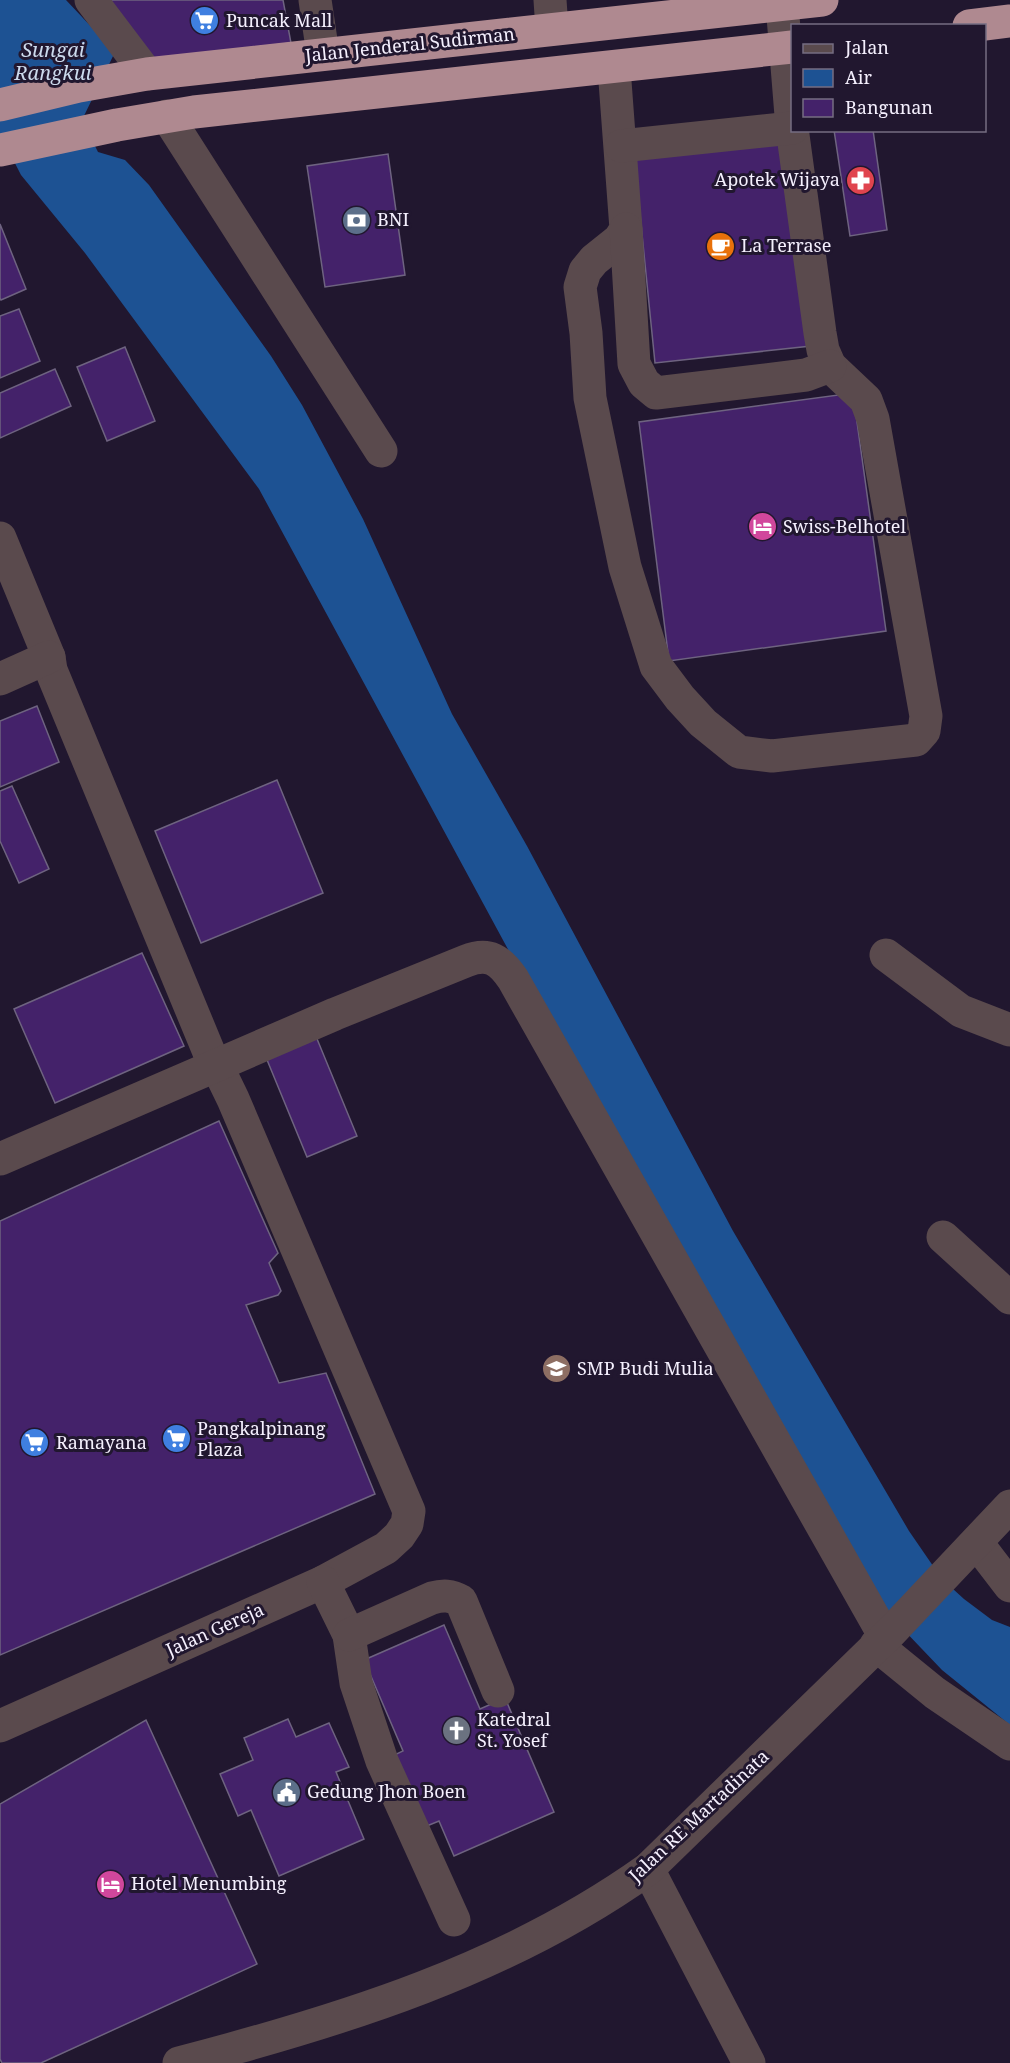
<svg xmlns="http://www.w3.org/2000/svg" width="1010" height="2063" viewBox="0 0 1010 2063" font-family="'Noto Serif',serif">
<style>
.water{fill:#1d5293}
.building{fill:#44226a;stroke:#6e6380;stroke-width:1.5}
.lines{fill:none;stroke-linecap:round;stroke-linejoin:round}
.minor{stroke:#5a4a4d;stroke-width:33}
.highway{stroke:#af8990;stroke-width:33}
.labels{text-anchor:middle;stroke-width:6;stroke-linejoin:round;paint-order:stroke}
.poi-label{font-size:18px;fill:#f5f0fe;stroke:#21172f;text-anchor:start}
.street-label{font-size:18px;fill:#f5f0fe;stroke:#21172f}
.water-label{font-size:20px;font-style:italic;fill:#ccdaed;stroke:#21172f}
</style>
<rect width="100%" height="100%" fill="#21172f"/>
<path class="water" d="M0,0H66L115,52L82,120L98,152L125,160L149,185L271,356L302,405L363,519L452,714L527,846L733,1231L909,1531L942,1579L964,1599L992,1620L1010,1627V1725L942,1670L879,1604L510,953L259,489L85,253L21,175L0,134Z"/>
<g class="building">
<path d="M109,0H283L291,43L145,60Z"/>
<path d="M834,130H873L887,230L850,236Z"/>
<path d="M780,132L811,346L655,363L633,145Z"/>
<path d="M388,154L405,275L325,287L307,166Z"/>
<path d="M0,224L26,289L1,300L0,298Z"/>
<path d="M19,309L40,361L0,378V316Z"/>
<path d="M125,347L155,421L107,441L77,367Z"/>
<path d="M55,369L71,406L0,438V393Z"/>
<path d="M853,393L886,631L669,661L639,422Z"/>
<path d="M37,706L59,762L0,787V721Z"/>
<path d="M277,780L323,893L201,943L155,831Z"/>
<path d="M12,786L49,869L19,883L0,841V791Z"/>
<path d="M142,953L184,1046L55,1103L14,1009Z"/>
<path d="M315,1034L357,1136L307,1157L265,1055Z"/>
<path d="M219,1121L278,1253L269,1263L281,1291L278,1295L246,1305L279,1383L326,1373L375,1494L0,1655V1221Z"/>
<path d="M444,1625L480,1709L505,1698L554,1812L454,1856L439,1821L417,1830L386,1759L403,1751L364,1660Z"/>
<path d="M288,1719L296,1737L329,1723L349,1767L336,1772L364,1839L279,1876L251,1810L238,1816L220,1774L253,1760L244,1738Z"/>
<path d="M146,1720L257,1964L41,2063H2L0,2059V1804Z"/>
</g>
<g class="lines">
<g class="minor">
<path d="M91,0L147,74"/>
<path d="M315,0L323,54"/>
<path d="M550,0L552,29"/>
<path d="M614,68L626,229L619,240L594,260L585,271L580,287L586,333L590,398L625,567L656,666L680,698L703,723L739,752L772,756L916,740L924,731L926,716L873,419L866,400L830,366L823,350L820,333L792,128L782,4"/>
<path d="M167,116L381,451"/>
<path d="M621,146L792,128"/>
<path d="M626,229L634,364L644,383L656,393L806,375L830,366"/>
<path d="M0,538L49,657L51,670L211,1057L217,1066L233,1099L409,1511L407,1524L399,1536L386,1548L323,1582L0,1726"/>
<path d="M0,679L49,657"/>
<path d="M886,955L961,1011L1010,1030"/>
<path d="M0,1159L335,1014L466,961C489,952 500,960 513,979L885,1637"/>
<path d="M943,1237L1010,1298"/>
<path d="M977,1543L1010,1586"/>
<path d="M323,1582L349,1635L356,1683L382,1761L454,1920"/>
<path d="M349,1635L432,1598C443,1595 451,1595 461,1601L498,1691"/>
<path d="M876,1645L935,1693L1010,1744"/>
<path d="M648,1869L749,2063"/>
<path d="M179,2063C344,2020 508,1969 648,1869L891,1632L1010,1506"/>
</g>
<g class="highway">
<path d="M969,26L1010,21"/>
<path d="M0,105L79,86L147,74L822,0"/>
<path d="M0,150L117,125L194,112L792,47"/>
</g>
</g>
<defs>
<symbol id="supermarket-disc" viewBox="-11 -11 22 22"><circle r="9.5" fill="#3f7fe0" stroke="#21172f"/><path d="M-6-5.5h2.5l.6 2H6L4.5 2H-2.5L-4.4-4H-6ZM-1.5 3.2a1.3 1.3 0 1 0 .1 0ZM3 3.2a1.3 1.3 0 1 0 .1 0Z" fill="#fff"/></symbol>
<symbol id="pharmacy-disc" viewBox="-11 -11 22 22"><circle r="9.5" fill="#e0444e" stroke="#21172f"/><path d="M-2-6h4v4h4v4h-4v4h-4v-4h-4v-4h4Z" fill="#fff"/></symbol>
<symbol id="bank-disc" viewBox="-11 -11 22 22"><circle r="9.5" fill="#5c6f8a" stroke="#21172f"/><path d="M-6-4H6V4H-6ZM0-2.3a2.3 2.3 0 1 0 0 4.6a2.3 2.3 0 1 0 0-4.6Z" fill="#fff"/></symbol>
<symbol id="cafe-disc" viewBox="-11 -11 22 22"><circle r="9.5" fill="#e8710a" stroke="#21172f"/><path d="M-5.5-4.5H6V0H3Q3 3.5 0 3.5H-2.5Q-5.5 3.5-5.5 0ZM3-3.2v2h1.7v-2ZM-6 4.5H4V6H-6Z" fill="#fff"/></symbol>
<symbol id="hotel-disc" viewBox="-11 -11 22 22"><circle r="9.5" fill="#d1479c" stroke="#21172f"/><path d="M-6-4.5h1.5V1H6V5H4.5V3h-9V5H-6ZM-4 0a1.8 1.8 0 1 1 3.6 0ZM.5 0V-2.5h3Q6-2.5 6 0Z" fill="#fff"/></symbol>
<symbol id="school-disc" viewBox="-11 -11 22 22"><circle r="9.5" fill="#8d6e63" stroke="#21172f"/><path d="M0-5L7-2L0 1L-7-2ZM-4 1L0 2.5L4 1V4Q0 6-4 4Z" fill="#fff"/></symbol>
<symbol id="church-disc" viewBox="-11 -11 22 22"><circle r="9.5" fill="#6b7280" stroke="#21172f"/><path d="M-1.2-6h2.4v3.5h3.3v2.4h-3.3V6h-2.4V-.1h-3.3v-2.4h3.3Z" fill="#fff"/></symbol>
<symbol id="civic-disc" viewBox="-11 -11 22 22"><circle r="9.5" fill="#5c6f8a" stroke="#21172f"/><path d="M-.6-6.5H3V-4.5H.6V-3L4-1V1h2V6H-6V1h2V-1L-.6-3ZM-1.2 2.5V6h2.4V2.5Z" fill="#fff"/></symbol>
</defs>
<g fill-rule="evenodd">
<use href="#supermarket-disc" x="188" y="4" width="33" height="33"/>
<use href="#pharmacy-disc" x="844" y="164" width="33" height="33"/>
<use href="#bank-disc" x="340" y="204" width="33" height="33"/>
<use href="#cafe-disc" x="704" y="230" width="33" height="33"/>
<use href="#hotel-disc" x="746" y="510" width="33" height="33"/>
<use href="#school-disc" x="540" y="1352" width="33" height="33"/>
<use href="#supermarket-disc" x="160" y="1422" width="33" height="33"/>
<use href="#supermarket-disc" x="18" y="1426" width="33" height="33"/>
<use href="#church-disc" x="440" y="1714" width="33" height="33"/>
<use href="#civic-disc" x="270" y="1776" width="33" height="33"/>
<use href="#hotel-disc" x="94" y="1868" width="33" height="33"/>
</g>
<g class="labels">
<g class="poi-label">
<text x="226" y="27">Puncak Mall</text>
<text x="840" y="186" text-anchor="end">Apotek Wijaya</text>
<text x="377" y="226">BNI</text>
<text x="741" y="252">La Terrase</text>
<text x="783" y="533">Swiss-Belhotel</text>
<text x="577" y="1375">SMP Budi Mulia</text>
<text x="197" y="1435">Pangkalpinang<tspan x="197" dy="21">Plaza</tspan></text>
<text x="56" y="1449">Ramayana</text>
<text x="477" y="1726">Katedral<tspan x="477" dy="21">St. Yosef</tspan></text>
<text x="307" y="1798">Gedung Jhon Boen</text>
<text x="131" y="1890">Hotel Menumbing</text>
</g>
<g class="street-label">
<text transform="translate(410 45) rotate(-6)" y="6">Jalan Jenderal Sudirman</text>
<text transform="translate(215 1630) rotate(-24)" y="6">Jalan Gereja</text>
<text transform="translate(699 1816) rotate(-43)" y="6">Jalan RE Martadinata</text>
</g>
<g class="water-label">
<text x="53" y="57">Sungai<tspan x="53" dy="23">Rangkui</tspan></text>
</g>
</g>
<rect x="791" y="24" width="195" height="108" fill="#21172f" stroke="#766e82" stroke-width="1.5"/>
<rect x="803" y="44" width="30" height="9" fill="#5a4a4d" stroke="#766e82" stroke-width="1.5"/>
<text x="845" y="54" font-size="18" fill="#f5f0fe">Jalan</text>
<rect x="803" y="69" width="30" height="18" fill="#1d5293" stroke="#766e82" stroke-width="1.5"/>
<text x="845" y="84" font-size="18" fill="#f5f0fe">Air</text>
<rect x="803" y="99" width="30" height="18" fill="#44226a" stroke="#766e82" stroke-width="1.5"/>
<text x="845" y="114" font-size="18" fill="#f5f0fe">Bangunan</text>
</svg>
